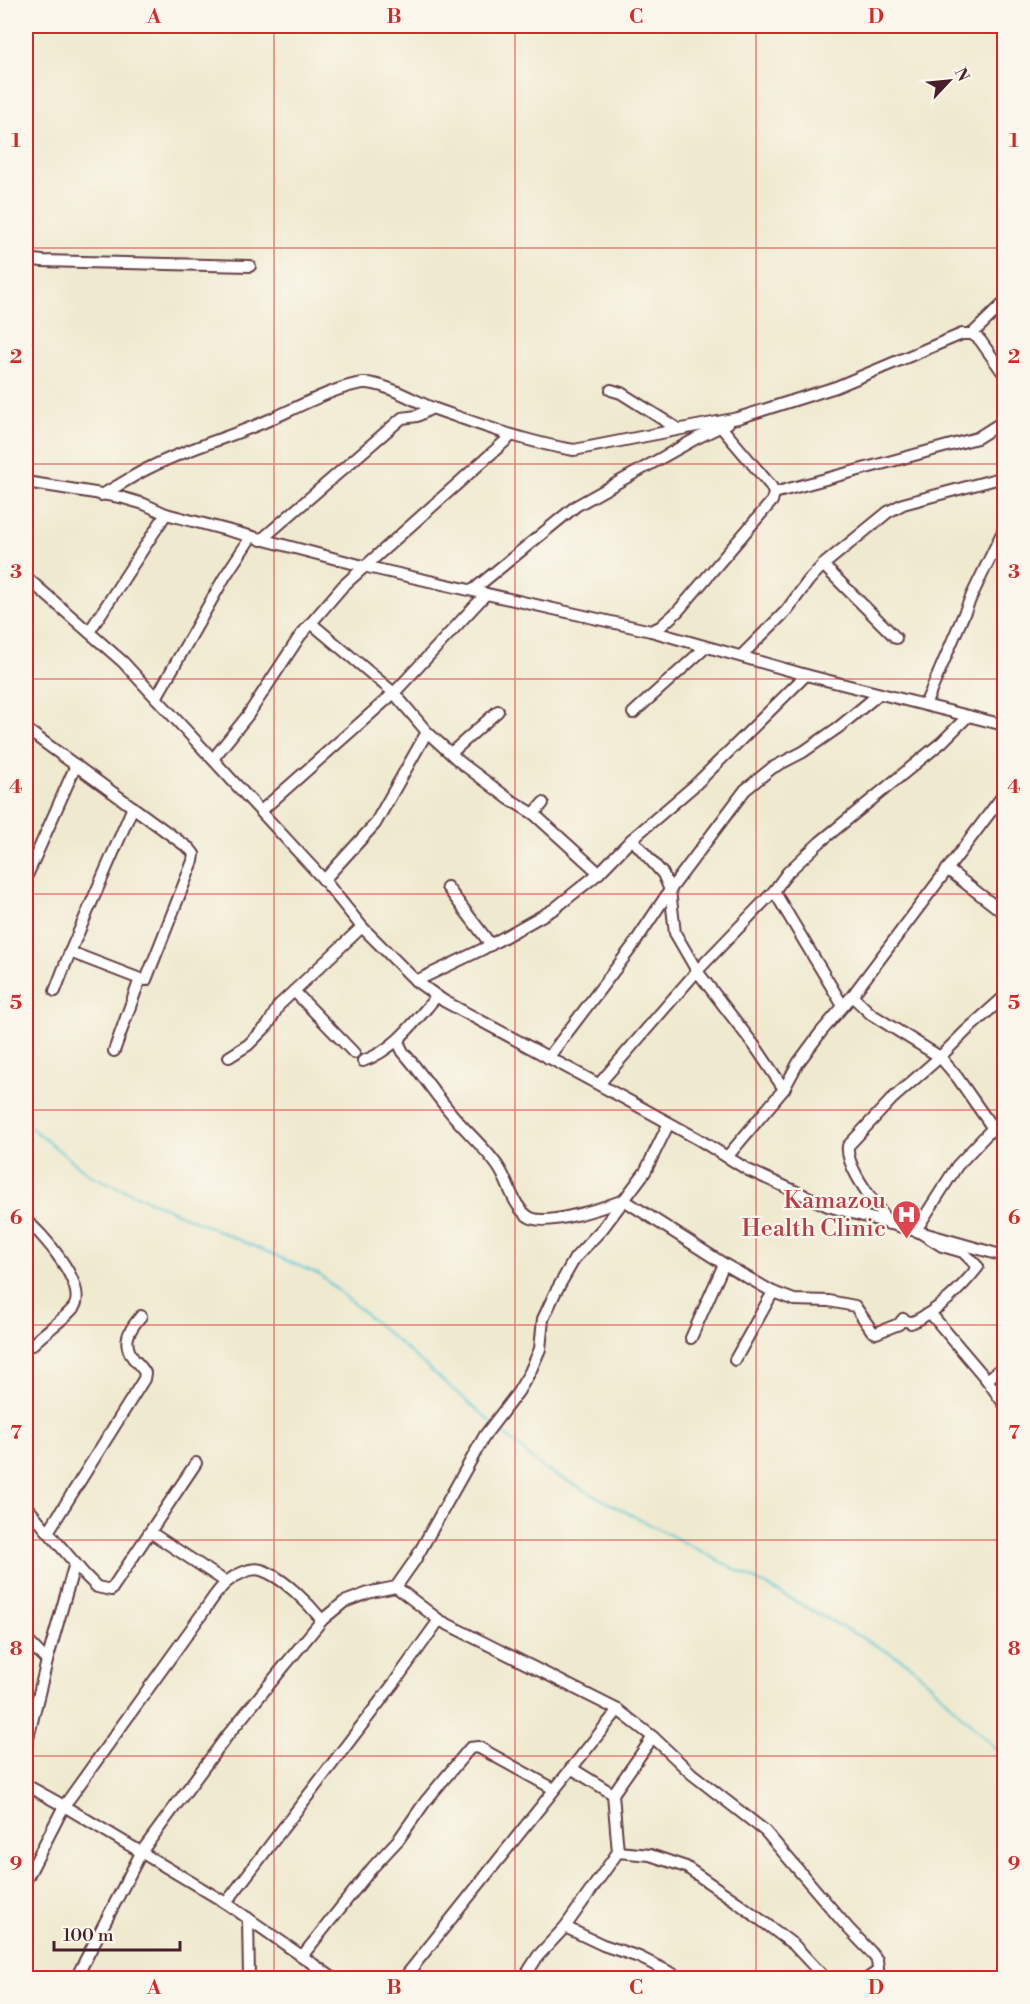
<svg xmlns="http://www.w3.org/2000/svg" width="1030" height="2004" viewBox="0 0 1030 2004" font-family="'Libre Bodoni',serif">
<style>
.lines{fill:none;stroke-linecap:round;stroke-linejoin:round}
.stream{stroke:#5ac6d3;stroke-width:2}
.minor-casing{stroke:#633d44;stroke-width:14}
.minor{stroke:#fff;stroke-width:10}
.grid{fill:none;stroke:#d62828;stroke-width:1.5;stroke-opacity:0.55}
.labels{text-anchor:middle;stroke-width:4.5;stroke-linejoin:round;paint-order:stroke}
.health-label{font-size:24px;fill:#be3a42;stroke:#fbf7ec;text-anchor:end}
.neatline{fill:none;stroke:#d62828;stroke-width:2}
.grid-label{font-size:20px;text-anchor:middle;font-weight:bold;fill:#d62828}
</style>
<rect width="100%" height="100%" fill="#fbf7ec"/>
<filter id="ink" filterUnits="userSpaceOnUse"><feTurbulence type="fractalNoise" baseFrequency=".0167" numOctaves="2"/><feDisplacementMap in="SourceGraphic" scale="12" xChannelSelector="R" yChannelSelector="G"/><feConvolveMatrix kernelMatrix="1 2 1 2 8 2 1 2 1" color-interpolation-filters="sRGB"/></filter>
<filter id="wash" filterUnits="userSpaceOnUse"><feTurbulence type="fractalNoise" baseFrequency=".008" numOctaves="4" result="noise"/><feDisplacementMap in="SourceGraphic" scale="24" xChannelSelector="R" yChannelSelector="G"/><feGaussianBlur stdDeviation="1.35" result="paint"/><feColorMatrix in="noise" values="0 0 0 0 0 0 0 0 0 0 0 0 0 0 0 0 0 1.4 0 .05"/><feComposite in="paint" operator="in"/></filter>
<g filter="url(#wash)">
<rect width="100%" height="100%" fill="#efe9cf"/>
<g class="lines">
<g class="stream">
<path d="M26,1124L90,1175L320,1275L491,1422"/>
<path d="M495,1426L544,1469L754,1579L910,1664L1004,1757"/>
</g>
</g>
</g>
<g filter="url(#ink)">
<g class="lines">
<defs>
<g id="minor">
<path d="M26,259L42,261L250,266"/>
<path d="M972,334L1004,303"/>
<path d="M611,390L621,393L678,429"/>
<path d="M26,482L120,497L144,504L166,514L363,566L651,631L806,675L1004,725"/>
<path d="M774,493L977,438L1004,421"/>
<path d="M101,495C119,486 135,474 153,466C191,447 231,437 269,420C294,409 337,386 363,383C383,382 413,400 432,408"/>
<path d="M261,540L402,418L417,416L432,408C479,424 525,442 574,450L738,418L836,387L962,334H972L980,340L1004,374"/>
<path d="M823,565L896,638"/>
<path d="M26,577L123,662L324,880L362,927L416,981L444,1001L631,1102L698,1139L748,1170L828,1206L1004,1256"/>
<path d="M473,590L576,506L697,438L728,423"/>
<path d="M311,623L394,693L427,732L460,762L509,799L534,814L599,873"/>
<path d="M651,631L660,627L678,611L772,501L774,493L771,486L721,427"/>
<path d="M89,632L166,514"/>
<path d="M742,655L786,611L809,580L823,565L888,512L903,504L1004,477"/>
<path d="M156,698L224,578L251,537"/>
<path d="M925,705L972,595L1004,529"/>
<path d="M633,713L706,647"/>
<path d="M26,729L190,849L194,854L193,861L146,980"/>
<path d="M451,753L498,711"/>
<path d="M213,759L248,715L300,636L343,586L511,436"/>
<path d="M261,811L394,693L486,594"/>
<path d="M534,814L543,803"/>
<path d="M632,839L663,874L670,890L675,933L697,971L757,1049L784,1089"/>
<path d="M947,869L1004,913"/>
<path d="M26,878L76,765"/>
<path d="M324,880L375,824L427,732"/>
<path d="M447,887L491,945"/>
<path d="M774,891L843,1006"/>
<path d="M70,952L140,979L114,1051"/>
<path d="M416,981L483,949L554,909L599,873L632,839L695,785L806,675"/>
<path d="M55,991L70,952L133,807"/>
<path d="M294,991L354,1053"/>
<path d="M852,996L871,1014L940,1057L957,1077L992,1127"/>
<path d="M401,1037L399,1044L403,1052C420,1071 434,1093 451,1113C466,1132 486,1148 499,1168C509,1183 514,1210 531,1218C549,1226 605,1207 624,1200L724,1264L773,1292L794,1300L829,1301L855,1306L872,1331L876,1333L899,1324L903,1319L911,1323C939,1310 959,1291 978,1267L963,1252L942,1246L916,1230L957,1166L1004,1116"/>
<path d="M229,1057L248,1045L268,1025L279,1005L362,927"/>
<path d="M548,1058L632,947L670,890L745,790L772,768L803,752L839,727L879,694"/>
<path d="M363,1061C395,1050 415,1021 437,996"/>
<path d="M599,1084L697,971L774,891L788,872L820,842L942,742L968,716"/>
<path d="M727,1157L784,1089L798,1063L821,1032L852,996L1004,794"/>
<path d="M26,1221C42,1232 88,1286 74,1307C65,1319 43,1333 32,1345"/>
<path d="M889,1224C877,1205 845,1168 848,1146L892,1099L940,1057L966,1031L1004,997"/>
<path d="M931,1314L987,1380L1004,1404"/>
<path d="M691,1338L724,1264"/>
<path d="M735,1360L773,1292"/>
<path d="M987,1380L1004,1366"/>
<path d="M26,1506L85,1575L97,1587L111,1590L196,1463"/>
<path d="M48,1532L144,1379L145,1373C142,1367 137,1363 133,1358C121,1341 130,1329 141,1316"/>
<path d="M150,1532L226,1582"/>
<path d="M396,1587L439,1620L618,1710L653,1737L692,1774L765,1831L848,1928L871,1952L877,1960L879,1978"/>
<path d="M26,1639L47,1661"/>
<path d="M26,1746L47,1661L75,1563"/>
<path d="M26,1785L64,1806L204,1611C211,1601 218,1589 227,1582C235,1575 251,1567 261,1570C282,1576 309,1604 322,1620"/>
<path d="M613,1794L653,1737"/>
<path d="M618,1852L650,1855L686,1867L737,1902L794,1945L825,1978"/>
<path d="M26,1880L64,1806L226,1903L333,1978"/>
<path d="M226,1903L394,1683L439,1620"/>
<path d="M248,1918L249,1978"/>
<path d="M565,1927L603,1945L639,1957L681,1978"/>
<path d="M303,1955L373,1867L399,1839L425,1802L470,1748L478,1747L554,1789"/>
<path d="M79,1973L91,1978"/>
<path d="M76,1978L142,1851L227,1736L322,1620L344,1602L371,1592L396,1587L415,1560L485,1435L518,1392L530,1372L540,1349L543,1319L555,1293L575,1258L603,1228L645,1172L669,1123"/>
<path d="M404,1978L618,1710"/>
<path d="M524,1978L538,1956L565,1927L618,1852L613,1794L571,1768"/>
<path d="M868,1978L878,1971"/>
</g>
</defs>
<use href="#minor" class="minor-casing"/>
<use href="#minor" class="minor"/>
</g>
</g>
<path class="grid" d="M274,26V1978M515,26V1978M756,26V1978M26,248H1004M26,464H1004M26,679H1004M26,894H1004M26,1110H1004M26,1325H1004M26,1540H1004M26,1756H1004"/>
<defs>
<symbol id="hospital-pin" viewBox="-11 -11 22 30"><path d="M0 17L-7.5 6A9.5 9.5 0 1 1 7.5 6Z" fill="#e0444e" stroke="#fbf7ec"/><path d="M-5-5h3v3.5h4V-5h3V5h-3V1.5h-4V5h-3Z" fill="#fff"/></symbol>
</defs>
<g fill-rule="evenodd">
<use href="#hospital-pin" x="890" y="1198" width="33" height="45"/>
</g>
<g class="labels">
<g class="health-label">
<text x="886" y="1208">Kamazou<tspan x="886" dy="28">Health Clinic</tspan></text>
</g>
</g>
<rect width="1030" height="2004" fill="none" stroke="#fbf7ec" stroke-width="66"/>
<g transform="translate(949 81) rotate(64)" stroke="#fbf7ec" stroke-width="4.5" paint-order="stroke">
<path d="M0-4.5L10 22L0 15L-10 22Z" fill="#4a1f2b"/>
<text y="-9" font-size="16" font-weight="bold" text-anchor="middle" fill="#4a1f2b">N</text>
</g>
<path d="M54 1941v9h126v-9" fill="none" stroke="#4a1f2b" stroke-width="3"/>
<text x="63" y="1941" font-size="18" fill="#4a1f2b" stroke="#fbf7ec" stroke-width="4.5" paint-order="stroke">100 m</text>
<rect x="33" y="33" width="964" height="1938" class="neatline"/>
<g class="grid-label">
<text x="154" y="23">A</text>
<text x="394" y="23">B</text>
<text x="636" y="23">C</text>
<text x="876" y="23">D</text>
<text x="16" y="147">1</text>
<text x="1014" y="147">1</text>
<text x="16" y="363">2</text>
<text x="1014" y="363">2</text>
<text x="16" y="578">3</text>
<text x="1014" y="578">3</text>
<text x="16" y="793">4</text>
<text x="1014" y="793">4</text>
<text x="16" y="1009">5</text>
<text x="1014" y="1009">5</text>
<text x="16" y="1224">6</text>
<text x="1014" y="1224">6</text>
<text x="16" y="1439">7</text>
<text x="1014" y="1439">7</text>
<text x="16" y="1655">8</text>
<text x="1014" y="1655">8</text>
<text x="16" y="1870">9</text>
<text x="1014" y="1870">9</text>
<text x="154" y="1994">A</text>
<text x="394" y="1994">B</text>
<text x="636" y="1994">C</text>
<text x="876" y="1994">D</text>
</g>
</svg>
